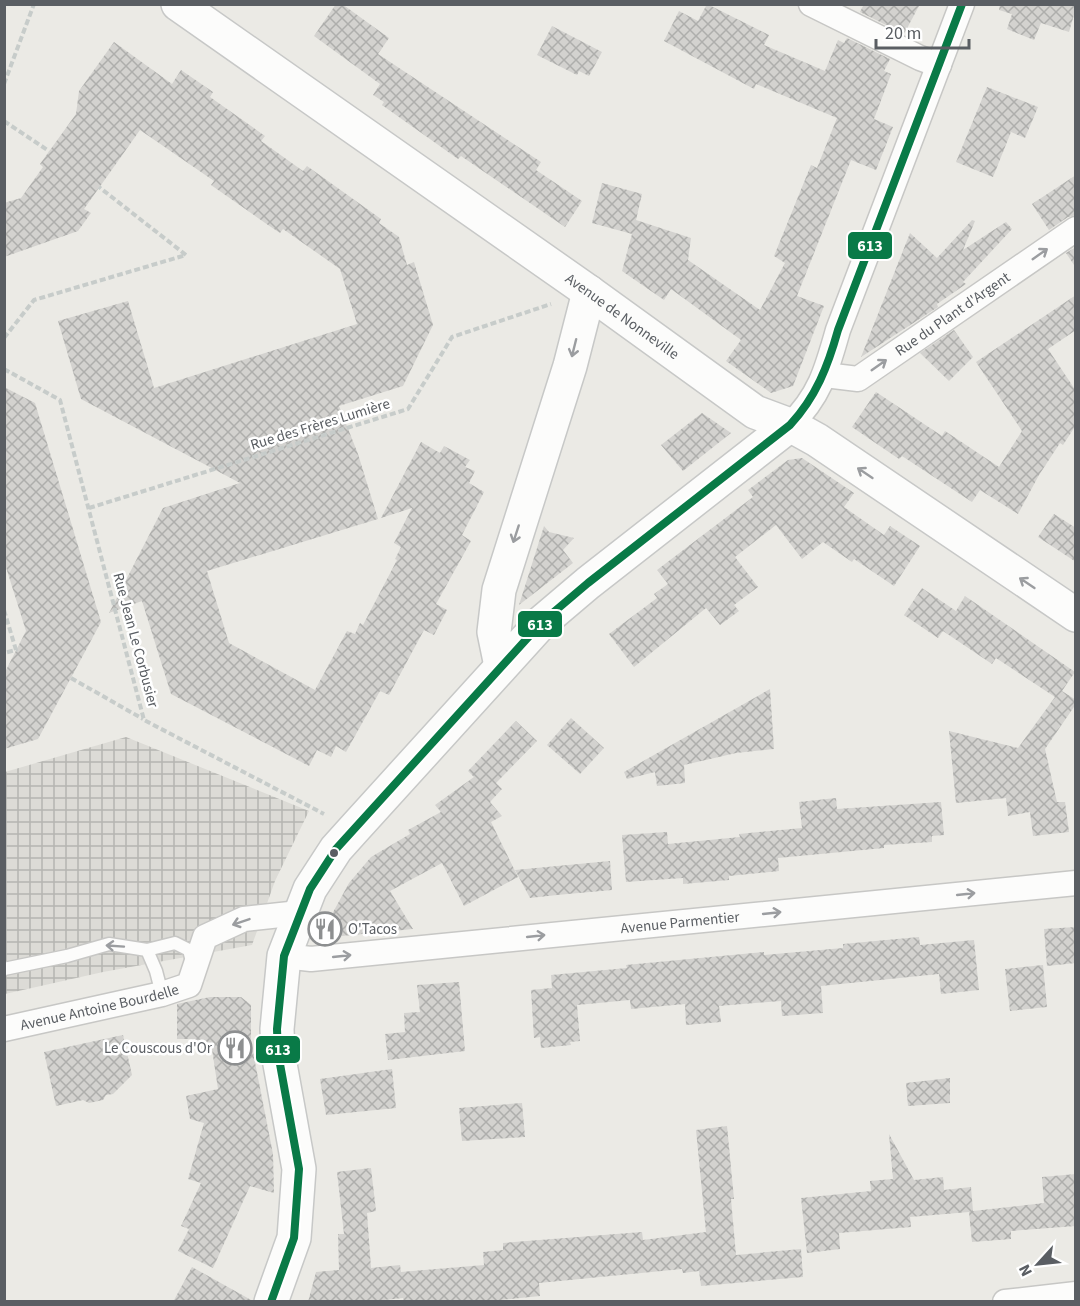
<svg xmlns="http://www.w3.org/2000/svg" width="1080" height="1306" viewBox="0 0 1080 1306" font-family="'Source Sans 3',sans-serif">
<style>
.industrial{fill:url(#industrial-grid)}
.building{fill:url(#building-cross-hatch)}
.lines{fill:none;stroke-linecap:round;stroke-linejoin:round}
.lane-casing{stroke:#c7c7c5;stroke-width:15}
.street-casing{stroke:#c7c7c5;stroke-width:27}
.secondary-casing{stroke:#c7c8c7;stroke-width:36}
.path{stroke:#c7ccca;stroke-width:4;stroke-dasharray:6 3;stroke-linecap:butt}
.lane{stroke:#fcfcfb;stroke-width:12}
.street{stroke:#fcfcfb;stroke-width:24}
.secondary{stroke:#fcfcfb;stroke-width:33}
.bus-1-casing{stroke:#fff;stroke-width:12}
.bus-1{stroke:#097a47;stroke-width:8}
.oneway{stroke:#9b9da0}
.bus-dot{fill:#5a5e63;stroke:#fff;stroke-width:2}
.labels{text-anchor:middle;stroke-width:5;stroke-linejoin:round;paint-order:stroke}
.street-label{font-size:15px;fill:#5a5e63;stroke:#fff}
.poi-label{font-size:15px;fill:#5a5e63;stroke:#fff;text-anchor:start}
.line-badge{stroke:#fff;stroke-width:2}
.badge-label{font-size:16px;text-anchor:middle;font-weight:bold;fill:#fff}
</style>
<defs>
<pattern id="industrial-grid" width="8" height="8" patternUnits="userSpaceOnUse" patternTransform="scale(1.5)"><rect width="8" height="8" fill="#dcdbd6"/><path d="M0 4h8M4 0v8" fill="none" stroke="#b5b5b1"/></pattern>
<pattern id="building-cross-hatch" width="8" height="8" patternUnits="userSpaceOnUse" patternTransform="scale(1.5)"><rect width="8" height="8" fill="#d3d2cf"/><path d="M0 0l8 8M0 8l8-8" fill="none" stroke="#aeaeac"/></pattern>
</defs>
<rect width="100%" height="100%" fill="#ebeae5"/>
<path class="industrial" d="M126,737L309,811L275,881L252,945L103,972L5,994V772Z"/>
<g class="building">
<path d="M336,4H342L389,38L378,54L541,162L536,170L582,201L565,227L461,156L458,159L382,105L384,102L373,95L380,84L314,36Z"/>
<path d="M707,4L769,35L764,45L825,71L838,40L844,43L847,38L890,59L884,71L891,74L874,119L893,127L876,170L851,160L797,296L824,306L793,386L771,393L726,361L741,340L671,289L664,300L622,271L632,234L592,223L602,183L642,194L636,220L691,238L688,260L760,310L785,263L774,256L811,165L817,168L837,118L756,84L754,89L664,41L679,11L698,21Z"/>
<path d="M864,4H920L904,34L860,12Z"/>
<path d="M1000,4H1076V8L1069,32L1041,23L1034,40L1007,29L1012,14L999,10Z"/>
<path d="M552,26L602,52L589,76L579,71L577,75L537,55Z"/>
<path d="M114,42L172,84L181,70L213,92L210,97L265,136L261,141L303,171L307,166L381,219L379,223L399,237L407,265L414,262L433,325L403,386L339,406L358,454L378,519L207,571L229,643L315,690L347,631L355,634L360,623L363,625L397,560L395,559L401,547L394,543L412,508L381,518L421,442L440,453L444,446L470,460L465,467L475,471L469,483L484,492L462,535L471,541L436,604L447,610L434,635L424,630L389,695L380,691L346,752L336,746L331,757L317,750L309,766L171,694L142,601L109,613L163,508L240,483L81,399L58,321L128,301L154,388L357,324L340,269L283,229L280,233L268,225L211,185L214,181L140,130L84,209L91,213L78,231L4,257V203L21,198L43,167L40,164L76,114L79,91Z"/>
<path d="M987,87L1038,107L1025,138L1011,132L993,177L956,162Z"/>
<path d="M1076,175V215L1068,217L1049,230L1032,204Z"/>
<path d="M972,220L975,221L963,250L1006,222L1012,229L963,282L966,284L937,304L938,307L861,357L910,233L937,258Z"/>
<path d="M1076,247V268L1066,253Z"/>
<path d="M1076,295V330L1048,349L1076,391V425L1063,445L1060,443L1039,475L1018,514L980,490L972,502L902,456L899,459L852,427L876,392L942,436L945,431L999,467L1022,431L976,362Z"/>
<path d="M954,330L973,357L949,381L920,353Z"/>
<path d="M4,387L35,403L101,622L38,739L4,749V674L26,631L4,561Z"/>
<path d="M702,413L731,433L683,471L661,445Z"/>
<path d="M802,458L854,493L844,507L884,535L890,526L920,546L894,586L854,559L852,562L823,542L802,559L776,525L735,557L758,587L734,605L739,611L720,625L706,608L634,667L609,634L657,598L654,594L668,584L657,570L753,497L748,490L788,460Z"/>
<path d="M1054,514L1076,528V562L1038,537Z"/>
<path d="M544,526L549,532L574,538L563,550L573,563L519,605Z"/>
<path d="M922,588L956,611L965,596L1075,672L1062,691L1076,700V704L1045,749L1057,802H1065L1069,832L1033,836L1030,812L1008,816L1006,798L956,803L949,731L1018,748L1055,697L996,658L992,664L943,631L938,638L904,615Z"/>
<path d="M770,689L774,749L736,753L684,765L685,783L657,786L655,772L627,779L624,772Z"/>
<path d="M571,718L604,748L580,774L547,745Z"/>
<path d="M516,721L537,741L496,783L502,789L490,802L502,816L491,822L518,877L464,906L442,863L390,891L413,929L342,936L331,916L349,883L371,857L410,834L408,830L441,812L435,805L474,777L468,771Z"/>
<path d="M836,798L837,809L941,802L944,835L932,836V842L884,845V848L778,858L779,871L729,876V880L683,884V878L626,882L622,835L667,832L668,844L740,837L739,834L802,828L799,802Z"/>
<path d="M610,861L612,890L557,895L530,898L515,870Z"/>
<path d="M1076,927V963L1047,966L1044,929Z"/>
<path d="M919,937L920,945L974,940L979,990L941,994L939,974L821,986L823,1013L782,1016L781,1001L719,1006L721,1022L686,1025L685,1004L631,1009L630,1000L577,1005L580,1041L570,1042L571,1045L541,1048L540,1037L534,1038L531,990L552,988L551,975L627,968L626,965L732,955L764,952V955L843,948V944Z"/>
<path d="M1043,965L1047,1007L1010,1011L1005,969Z"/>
<path d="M459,982L465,1051L388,1060L385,1034L405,1032L404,1013L420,1012L417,985Z"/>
<path d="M210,997H241L251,1005V1042L273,1154L274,1193L250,1186L213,1268L178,1251L189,1229L181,1226L201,1183L188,1179L204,1123L190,1119L186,1096L218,1089L211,1043L196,1044L195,1039H177V1004Z"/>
<path d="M123,1035L132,1075L113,1094L106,1095L103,1100L89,1103L83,1100L56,1106L44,1052Z"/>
<path d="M392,1069L396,1108L326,1115L320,1079Z"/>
<path d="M950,1078V1103L908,1106L906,1083Z"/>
<path d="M522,1103L525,1137L462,1141L459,1108Z"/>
<path d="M727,1126L734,1199H731L736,1255L801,1249L803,1277L701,1286L699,1271L683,1273L682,1269L539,1283L540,1296L479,1302H404L403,1298L366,1302H308L316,1272L339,1270L338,1234H344L337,1172L371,1168L376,1211L367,1213L371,1268L400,1265L401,1272L484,1265L483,1252L503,1250V1243L642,1232L643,1240L706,1232L696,1130Z"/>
<path d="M889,1134L914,1180L943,1177L944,1190L971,1187L973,1211L1044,1203L1042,1177L1076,1174V1226L1011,1231V1239L972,1242L969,1212L910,1217L911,1227L839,1233L840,1249L807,1253L801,1198L871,1191L870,1181L893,1179Z"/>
<path d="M192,1267L253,1301V1302H173Z"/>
</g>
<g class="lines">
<defs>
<g id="lane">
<path d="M147,950L175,943L189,950L193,965"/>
<path d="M4,969L67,956L109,944L147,950L156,971L162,994"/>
</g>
<g id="street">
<path d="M811,4L920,58L939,65"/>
<path id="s1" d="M825,375L858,379L1076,229"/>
<path d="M790,425C820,396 827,369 838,330L962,4"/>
<path id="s2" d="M284,956L311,959L1076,883"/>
<path id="s3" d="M4,1029L162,994L189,985L205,937L244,919L299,913"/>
<path d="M1005,1302L1076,1294"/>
</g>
<g id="secondary">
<path id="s4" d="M178,4L589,292L755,412L790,425L817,440L1076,615"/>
<path d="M501,666L494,632L499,590L570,366L589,292"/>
<path d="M271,1302L294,1238L299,1169L278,1053L277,1029L284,956L310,889L336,849L354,829L542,622L588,583L790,425"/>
</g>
</defs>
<use href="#lane" class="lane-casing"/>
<use href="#street" class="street-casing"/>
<use href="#secondary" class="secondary-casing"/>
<g class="path">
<path d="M4,84L34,4"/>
<path d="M4,121L49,151"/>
<path d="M4,338L34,300L186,255L99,187"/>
<path d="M4,369L60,400L144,720L324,814"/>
<path d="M89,508L408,409L452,337L551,304"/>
<path d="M4,610L16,650L4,653"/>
<path d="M71,678L143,719"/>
</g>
<use href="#lane" class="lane"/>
<use href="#street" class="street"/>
<use href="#secondary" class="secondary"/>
<defs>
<path id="bus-1" d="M271,1302L294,1238L299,1169L278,1053L277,1029L284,956L310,889L336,849L542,622L588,583L790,425C816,397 828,366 838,330L962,4"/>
</defs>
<use href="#bus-1" class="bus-1-casing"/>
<use href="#bus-1" class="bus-1"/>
</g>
<defs><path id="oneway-shaft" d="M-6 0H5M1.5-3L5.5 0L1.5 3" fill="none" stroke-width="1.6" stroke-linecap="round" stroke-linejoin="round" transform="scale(1.5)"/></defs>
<g class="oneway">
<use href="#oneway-shaft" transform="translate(1040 254) rotate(-35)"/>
<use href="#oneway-shaft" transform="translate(574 348) rotate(104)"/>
<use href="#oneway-shaft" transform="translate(879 365) rotate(-35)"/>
<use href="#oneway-shaft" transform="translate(865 473) rotate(-146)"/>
<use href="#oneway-shaft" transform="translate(516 534) rotate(108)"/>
<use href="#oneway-shaft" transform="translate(1027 583) rotate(-146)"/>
<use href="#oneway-shaft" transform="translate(966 894) rotate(-6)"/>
<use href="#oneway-shaft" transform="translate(772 913) rotate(-6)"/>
<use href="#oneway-shaft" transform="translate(241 922) rotate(161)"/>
<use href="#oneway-shaft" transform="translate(536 936) rotate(-6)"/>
<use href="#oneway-shaft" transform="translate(115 946) rotate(-176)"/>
<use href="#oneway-shaft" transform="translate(342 956) rotate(-6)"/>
</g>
<defs>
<symbol id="restaurant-ring" viewBox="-11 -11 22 22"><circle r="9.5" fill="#fff" stroke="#8d8f90" stroke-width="1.5"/><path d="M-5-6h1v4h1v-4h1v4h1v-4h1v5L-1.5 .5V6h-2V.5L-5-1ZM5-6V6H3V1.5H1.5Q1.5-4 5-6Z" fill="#8d8f90"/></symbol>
</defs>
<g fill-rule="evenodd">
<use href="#restaurant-ring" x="306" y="910" width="38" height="38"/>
<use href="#restaurant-ring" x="216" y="1029" width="38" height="38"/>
</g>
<circle class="bus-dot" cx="334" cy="853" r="5"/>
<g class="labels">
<g class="street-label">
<text dy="5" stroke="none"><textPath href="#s1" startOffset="148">Rue du Plant d'Argent</textPath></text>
<text dy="5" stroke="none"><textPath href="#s4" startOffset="543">Avenue de Nonneville</textPath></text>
<text transform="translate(320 424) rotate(-17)" y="5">Rue des Frères Lumière</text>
<text transform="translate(136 640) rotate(75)" y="5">Rue Jean Le Corbusier</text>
<text dy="5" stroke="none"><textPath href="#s2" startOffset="398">Avenue Parmentier</textPath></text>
<text dy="5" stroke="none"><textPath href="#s3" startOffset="98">Avenue Antoine Bourdelle</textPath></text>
</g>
<g class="poi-label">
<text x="348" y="934">O'Tacos</text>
<text x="212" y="1053" text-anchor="end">Le Couscous d'Or</text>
</g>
</g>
<g class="line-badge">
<rect x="847" y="231" width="46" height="29" rx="6" fill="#097a47"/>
<rect x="517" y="610" width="46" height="28" rx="6" fill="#097a47"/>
<rect x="255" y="1035" width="46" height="29" rx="6" fill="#097a47"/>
</g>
<g class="badge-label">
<text x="870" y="251">613</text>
<text x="540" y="630">613</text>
<text x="278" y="1055">613</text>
</g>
<rect width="1080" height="1306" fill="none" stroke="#5a5e63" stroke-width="12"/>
<g transform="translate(1038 1264) rotate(243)" stroke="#ffffff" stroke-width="4.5" paint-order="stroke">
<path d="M0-4.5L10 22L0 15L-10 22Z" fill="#5a5e63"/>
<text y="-9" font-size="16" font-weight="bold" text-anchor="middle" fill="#5a5e63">N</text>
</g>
<path d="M876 39v9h93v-9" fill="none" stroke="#5a5e63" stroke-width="3"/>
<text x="885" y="39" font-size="18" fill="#5a5e63" stroke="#ffffff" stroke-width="4.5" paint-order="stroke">20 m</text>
</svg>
